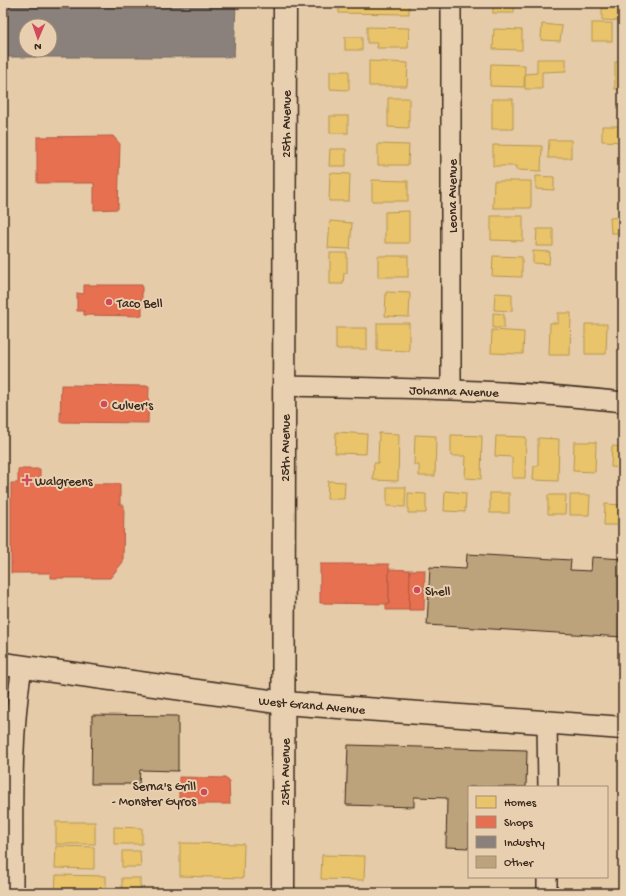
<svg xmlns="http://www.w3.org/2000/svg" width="626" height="896" viewBox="0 0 626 896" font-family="'Gochi Hand',sans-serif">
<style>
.homes{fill:#e9c46a;stroke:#b59653}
.shops{fill:#e76f51;stroke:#b35a42}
.industry{fill:#8a817c;stroke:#726760;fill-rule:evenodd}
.building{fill:#bda37b;stroke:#3b2a1e}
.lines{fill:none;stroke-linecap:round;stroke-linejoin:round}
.minor-casing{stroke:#3b2a1e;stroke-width:22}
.secondary-casing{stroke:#3b2a1e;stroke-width:25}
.minor{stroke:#e8cfb0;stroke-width:19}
.secondary{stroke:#e8cfb0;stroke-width:22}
.poi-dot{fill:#d1495b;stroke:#e8cfb0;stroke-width:1.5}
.labels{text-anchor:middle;stroke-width:4;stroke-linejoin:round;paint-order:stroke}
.street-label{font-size:13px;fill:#3b2a1e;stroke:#e8cfb0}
.poi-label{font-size:13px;fill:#3b2a1e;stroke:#e8cfb0;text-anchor:start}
</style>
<rect width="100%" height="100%" fill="#e5cba7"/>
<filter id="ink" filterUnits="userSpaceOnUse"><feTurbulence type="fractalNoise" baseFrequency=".025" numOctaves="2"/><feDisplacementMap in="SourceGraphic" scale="8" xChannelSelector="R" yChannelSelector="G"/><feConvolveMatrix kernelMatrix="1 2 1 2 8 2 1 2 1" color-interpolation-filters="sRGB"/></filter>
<g filter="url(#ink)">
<g class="homes">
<path d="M339,3H409V14L339,13Z"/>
<rect x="493" y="3" width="21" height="10"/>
<path d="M602,8L623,9V21L602,20Z"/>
<rect x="592" y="23" width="20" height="18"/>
<path d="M542,24L562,26L560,41L541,40Z"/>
<path d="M367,27L409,28L408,48H377L378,43H367Z"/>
<path d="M494,29L522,30V50L493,49Z"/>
<rect x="345" y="37" width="17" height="13"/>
<path d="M537,59H566V71L542,72V89H525V74L537,73Z"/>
<path d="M369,61L408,63L407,86H369Z"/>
<rect x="615" y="62" width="8" height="27"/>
<path d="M491,64L525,65L524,87L490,86Z"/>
<path d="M330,71H349V90L330,89Z"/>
<path d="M388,98H409V128L388,127Z"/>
<rect x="492" y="99" width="21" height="30"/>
<rect x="330" y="116" width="18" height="17"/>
<path d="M602,126H623V142L602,141Z"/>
<path d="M549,140H571V158H548Z"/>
<path d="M378,144L409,145L408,165H378Z"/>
<path d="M493,145L542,146L541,171L516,170V166H493Z"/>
<path d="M330,149H346V166H329Z"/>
<path d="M620,171H623V188H622Z"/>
<path d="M330,173L350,174L349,201H329Z"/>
<path d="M536,176L554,177V190L536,189Z"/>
<path d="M372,180L408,181V201H372Z"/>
<path d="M494,181H531V208H493Z"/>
<path d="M409,211V243H385V212Z"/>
<path d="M491,216H523V241L491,240Z"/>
<path d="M623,217V233H611L610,218Z"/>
<path d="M330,221L352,223L350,249L328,248Z"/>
<path d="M537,229H553V246H536Z"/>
<path d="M533,251L550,252L549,264L533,263Z"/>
<path d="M330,253H347V273H344L343,284H330Z"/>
<rect x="378" y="256" width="30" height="21"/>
<path d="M493,256L522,257V277L492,276Z"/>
<path d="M386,292L410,293L409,317L385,316Z"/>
<path d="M495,293L512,294V311L494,310Z"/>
<path d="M493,313L504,314V328H493Z"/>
<path d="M558,313H571L570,355H549L550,323H558Z"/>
<path d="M377,323H409V351L377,350Z"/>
<path d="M585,324H607L606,354H585Z"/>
<rect x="336" y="328" width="31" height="21"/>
<path d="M492,330L524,332L523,354L491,353Z"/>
<path d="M336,432L367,434L366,454L335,453Z"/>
<path d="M379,433L399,434L398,481L373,480L374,463H378Z"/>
<path d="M415,435L436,436L435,476H419V465H414Z"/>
<path d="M451,435L482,436L481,479L465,478L466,456H451Z"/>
<path d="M496,436L526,437L525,478H512V457L495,456Z"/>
<path d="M538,438L559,439L558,481L533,480L534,466H538Z"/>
<path d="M574,442H596L595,472L573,471Z"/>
<path d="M612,446L623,447V483H621L622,468L611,467Z"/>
<path d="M328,481L345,482L344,499H327Z"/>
<path d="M387,487H406L405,507L387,506Z"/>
<path d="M445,491L466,493L465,512L444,511Z"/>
<path d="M408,493L426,494V513H408Z"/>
<rect x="490" y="493" width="19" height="20"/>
<path d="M548,495H566L565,514H548Z"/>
<path d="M570,495H590L589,515H570Z"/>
<path d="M605,504L623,505V525H604Z"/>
<rect x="56" y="822" width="39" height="22"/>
<path d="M114,827L142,828V844H114Z"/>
<path d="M180,843L244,844L243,878L180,876Z"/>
<path d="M56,846L94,847V869L55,868Z"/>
<path d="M122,851H140L141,867H122Z"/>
<path d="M322,855L365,856L364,880L321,879Z"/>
<path d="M56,875L106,876V893H55Z"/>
<rect x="122" y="878" width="18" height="15"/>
</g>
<g class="shops">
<path d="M113,136L120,144L118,209L94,210V183H37V137Z"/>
<path d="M84,285H142V316L84,315V311H77V293L84,294Z"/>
<path d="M61,385L149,386L148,423L60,422Z"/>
<path d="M18,469H40V483L120,484V505H124L123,562L110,578H51V573H11V483H18Z"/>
<path d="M320,564H389V604L320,603Z"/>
<path d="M389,569L410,570L409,610H386V604H389Z"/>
<path d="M410,570H425L424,610H409Z"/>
<path d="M179,777L225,778L229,781L230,804H179Z"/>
</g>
<path class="industry" d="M3,3H236L234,57H3ZM26,26H50V50H26Z"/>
<g class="building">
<path d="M467,554L571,560L570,570L591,571L592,557L623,559V637L427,625L430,567L466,569Z"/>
<path d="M92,715L178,716V771L140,770L139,784H91Z"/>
<path d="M348,745L527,750L526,787H469V848L446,847L447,798L414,797V807L346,805Z"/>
</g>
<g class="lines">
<defs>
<g id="minor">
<path d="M284,386C397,388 510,389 623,402"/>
<path d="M451,389V3"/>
<path d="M547,723L548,787"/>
<path d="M13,893C13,818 10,741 22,667"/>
<path d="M547,893V877"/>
</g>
<g id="secondary">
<path d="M3,664L284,703L623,728"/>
<path d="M283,893L285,3"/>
</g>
</defs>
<use href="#minor" class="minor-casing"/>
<use href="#secondary" class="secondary-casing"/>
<use href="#minor" class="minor"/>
<use href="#secondary" class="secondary"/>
</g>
</g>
<g class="poi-dot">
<circle cx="109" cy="302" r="4"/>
<circle cx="104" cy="404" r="4"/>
<path d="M25 474h4v4h4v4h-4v4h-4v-4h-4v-4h4z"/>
<circle cx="417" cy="590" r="4"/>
<circle cx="204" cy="792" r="4"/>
</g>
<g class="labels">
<g class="street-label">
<text transform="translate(285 124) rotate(-90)" y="5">25th Avenue</text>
<text transform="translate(451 196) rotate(-90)" y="5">Leona Avenue</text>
<text transform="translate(454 390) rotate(2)" y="5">Johanna Avenue</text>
<text transform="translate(284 448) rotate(-90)" y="5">25th Avenue</text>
<text transform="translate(312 704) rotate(5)" y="5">West Grand Avenue</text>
<text transform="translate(284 772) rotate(-90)" y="5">25th Avenue</text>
</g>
<g class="poi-label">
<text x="117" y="307">Taco Bell</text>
<text x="112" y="409">Culver's</text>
<text x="35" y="485">Walgreens</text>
<text x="425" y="595">Shell</text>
<text x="196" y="790" text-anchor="end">Serna's Grill<tspan x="196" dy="15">- Monster Gyros</tspan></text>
</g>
</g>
<rect width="626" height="896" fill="none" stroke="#e8cfb0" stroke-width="16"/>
<rect x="8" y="8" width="610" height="880" fill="none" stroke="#3b2a1e" stroke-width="1.5" filter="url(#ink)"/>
<rect x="468" y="786" width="140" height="92" fill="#e8cfb0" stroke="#a38d76"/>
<rect x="476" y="796" width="20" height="12" fill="#e9c46a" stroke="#a38d76"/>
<text x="504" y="806" font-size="12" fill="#3b2a1e">Homes</text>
<rect x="476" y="816" width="20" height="12" fill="#e76f51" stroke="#a38d76"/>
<text x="504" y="826" font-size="12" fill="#3b2a1e">Shops</text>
<rect x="476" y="836" width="20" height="12" fill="#8a817c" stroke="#a38d76"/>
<text x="504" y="846" font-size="12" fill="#3b2a1e">Industry</text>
<rect x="476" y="856" width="20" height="12" fill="#bda37b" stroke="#a38d76"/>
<text x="504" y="866" font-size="12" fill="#3b2a1e">Other</text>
<g transform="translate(38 38) rotate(182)"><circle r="19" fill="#e8cfb0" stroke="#a38d76"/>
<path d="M0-3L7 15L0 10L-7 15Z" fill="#d1495b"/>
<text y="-6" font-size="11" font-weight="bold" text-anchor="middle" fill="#3b2a1e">N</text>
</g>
</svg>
